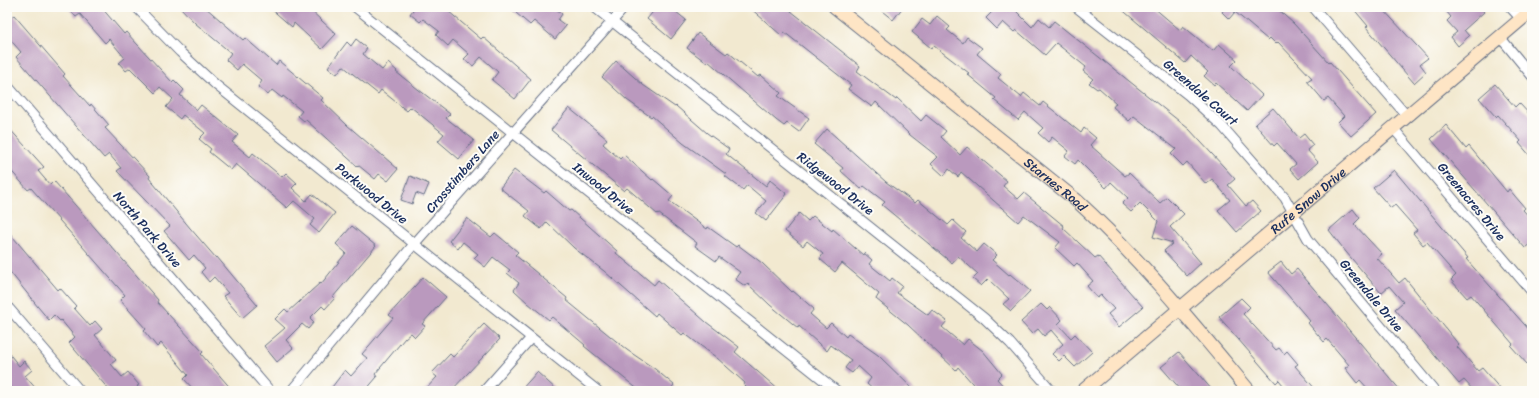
<svg xmlns="http://www.w3.org/2000/svg" width="1539" height="398" viewBox="0 0 1539 398" font-family="Sriracha,sans-serif">
<style>
.building{fill:#ba99be}
.lines{fill:none;stroke-linecap:round;stroke-linejoin:round}
.street-casing{stroke:#667086;stroke-width:11}
.secondary-casing{stroke:#667086;stroke-width:15}
.street{stroke:#fff;stroke-width:9}
.secondary{stroke:#fee5c5;stroke-width:13}
.labels{text-anchor:middle;stroke-width:4;stroke-linejoin:round;paint-order:stroke}
.street-label{font-size:13px;fill:#1b2f5e;stroke:#fdfcf7}
</style>
<rect width="100%" height="100%" fill="#fdfcf7"/>
<filter id="ink" filterUnits="userSpaceOnUse"><feTurbulence type="fractalNoise" baseFrequency=".025" numOctaves="2"/><feDisplacementMap in="SourceGraphic" scale="8" xChannelSelector="R" yChannelSelector="G"/><feConvolveMatrix kernelMatrix="1 2 1 2 8 2 1 2 1" color-interpolation-filters="sRGB"/></filter>
<filter id="wash" filterUnits="userSpaceOnUse"><feTurbulence type="fractalNoise" baseFrequency=".012" numOctaves="4" result="noise"/><feDisplacementMap in="SourceGraphic" scale="16" xChannelSelector="R" yChannelSelector="G"/><feGaussianBlur stdDeviation="0.9" result="paint"/><feColorMatrix in="noise" values="0 0 0 0 0 0 0 0 0 0 0 0 0 0 0 0 0 1.4 0 .05"/><feComposite in="paint" operator="in"/></filter>
<g filter="url(#wash)">
<rect width="100%" height="100%" fill="#f2e9d0"/>
<g id="blocks">
<g class="building">
<path d="M67,7H101L124,34L126,32L172,82L174,80L184,90L180,95L197,110L201,105L238,135L232,142L250,157L253,153L282,177L286,173L297,183L292,188L306,201L312,194L335,213L319,233L310,225L315,219L294,201L287,208L236,164L231,170L209,152L211,149L199,139L205,133L183,115L180,119L166,107L173,99L160,87L155,93L130,68L126,71L119,63L125,58L109,39L105,43L80,14L76,17Z"/>
<path d="M180,7H205L243,40L245,38L276,65L279,61L323,98L321,100L347,125L398,169L388,181L379,174L375,179L358,165L357,166L306,120L304,121L298,116L302,111L283,96L282,98L272,90L268,95L258,87L262,81L242,64L237,70L226,60L231,53L195,23Z"/>
<path d="M269,7H307L336,34L322,49L294,23L292,27Z"/>
<path d="M415,7H451L448,11L481,39L483,37L531,79L515,99L492,80L498,72L481,57L473,66L464,59L469,54L453,40L448,46L436,35L439,31L423,19L420,22L410,14Z"/>
<path d="M509,7H554L562,14L558,20L566,26L555,39L534,21L530,25Z"/>
<path d="M657,7H670L686,20L671,39L647,19Z"/>
<path d="M749,7H786L860,66L857,71L896,100L897,98L921,121L926,115L946,131L941,137L960,155L967,147L1007,181L1003,186L1018,199L1024,193L1064,226L1063,228L1095,258L1098,256L1143,307L1119,327L1108,314L1114,309L1101,295L1097,298L1087,286L1093,281L1077,263L1074,266L1055,248L1060,242L1024,215L1018,222L961,172L958,177L949,169L944,176L931,164L938,157L910,135L876,102L872,107L848,89L851,85L784,32L781,35Z"/>
<path d="M877,7H903L893,20Z"/>
<path d="M997,7H1012L1032,27L1039,18L1049,27L1054,21L1189,129L1235,179L1228,185L1246,206L1252,201L1261,211L1237,232L1218,210L1230,200L1212,179L1206,184L1187,162L1183,166L1171,154L1176,149L1134,116L1129,121L1113,107L1116,103L1099,88L1097,89L1089,83L1093,79L1083,71L1086,67L1056,43L1045,55L1016,30L1014,32L1003,22L997,29L986,18Z"/>
<path d="M1119,7H1153L1180,30L1183,26L1213,51L1219,44L1237,60L1231,66L1262,95L1247,111L1216,83L1214,85L1204,76L1208,72L1191,56L1185,63Z"/>
<path d="M1226,7H1275L1294,24L1329,63L1330,62L1376,114L1351,136L1338,122L1344,116L1328,98L1324,101L1307,81L1312,78L1278,42L1276,44L1270,38L1268,40L1235,12L1229,19L1222,12Z"/>
<path d="M1352,7H1381L1428,58L1420,64L1426,72L1414,83L1366,27L1368,26Z"/>
<path d="M1451,7H1479L1484,12L1464,30L1469,36L1458,46L1451,37L1457,32L1447,21L1451,17L1446,11Z"/>
<path d="M14,15L65,74L63,76L90,106L91,104L109,125L105,128L150,176L149,178L190,228L216,258L217,257L257,305L242,318L223,296L228,293L214,277L209,282L201,272L205,268L194,255L189,260L164,231L170,226L117,171L121,168L109,154L104,158L16,57L21,52L7,36V21Z"/>
<path d="M937,16L950,27L947,30L963,43L967,37L982,48L977,54L1001,74L998,78L1021,97L1024,93L1040,106L1043,102L1081,133L1084,128L1096,138L1090,145L1125,176L1129,173L1160,203L1167,197L1184,214L1170,227L1201,263L1187,276L1164,251L1173,243L1153,237L1158,221L1140,203L1131,212L1122,204L1128,198L1111,182L1106,188L1078,160L1075,164L1065,156L1069,151L1052,137L1048,142L1038,133L1043,128L1025,112L1018,120L994,100L996,98L967,74L969,73L934,46L931,48L912,32L922,19L930,25Z"/>
<path d="M698,33L726,54L728,52L758,77L761,75L781,93L778,96L809,118L799,132L787,123L784,126L776,120L708,61L707,63L687,48Z"/>
<path d="M356,39L367,48L363,54L382,70L388,63L397,71L396,72L450,114L446,118L474,140L459,159L438,141L444,134L411,107L407,111L381,90L378,94L343,66L337,74L328,67L347,42L351,46Z"/>
<path d="M616,61L643,85L675,107L676,106L707,133L729,149L726,154L766,186L770,180L787,194L766,221L756,213L766,201L747,185L743,190L725,176L726,174L683,143L652,116L651,117L627,100L602,77Z"/>
<path d="M1495,84L1515,107L1519,103L1532,117V158L1519,143L1521,141L1498,115L1496,117L1479,98Z"/>
<path d="M569,108L607,139L603,144L620,159L624,155L652,180L653,179L673,196L669,201L707,229L708,227L736,247L738,245L762,263L792,292L793,291L814,309L810,314L826,328L831,323L846,337L848,334L878,355L915,391H875L867,384L871,378L858,366L852,373L845,368L851,360L831,345L827,351L799,326L798,328L770,305L747,283L745,286L735,279L740,272L719,257L716,261L695,246L697,243L658,213L657,214L627,188L624,191L551,130Z"/>
<path d="M1273,108L1299,138L1304,134L1313,145L1307,150L1318,162L1299,179L1290,169L1296,164L1277,143L1274,146L1255,124Z"/>
<path d="M1446,125L1466,149L1469,146L1507,192L1509,189L1525,208L1523,210L1532,220V242L1525,248L1431,139Z"/>
<path d="M7,126L44,167L38,171L50,185L54,181L75,205L158,300L157,302L203,352L201,354L233,391H195L184,379L188,375L161,343L157,347L144,331L146,329L120,300L125,295L31,188L28,190L7,166Z"/>
<path d="M827,129L886,182L915,203L918,200L948,225L953,220L966,232L961,238L977,252L984,244L997,255L992,260L1009,275L1010,274L1030,291L1011,311L1003,304L1009,299L988,279L981,286L973,279L978,274L958,256L952,263L882,205L885,202L864,186L861,189L841,171L843,168L814,144Z"/>
<path d="M514,170L544,193L546,191L569,211L571,210L617,251L616,253L654,285L658,280L706,322L739,347L735,352L780,391H750L744,385L745,383L717,358L684,333L682,335L657,313L655,316L604,271L574,248L547,222L541,229L525,216L529,211L500,188Z"/>
<path d="M1394,170L1468,258L1466,259L1532,333V360L1527,364L1511,346L1513,344L1471,295L1467,298L1451,280L1456,275L1427,242L1423,245L1413,233L1417,230L1395,205L1391,208L1373,188Z"/>
<path d="M410,176L429,184L424,196L416,193L412,204L401,200Z"/>
<path d="M1353,209L1360,218L1354,224L1382,254L1377,258L1399,283L1405,278L1459,345L1457,347L1478,371L1482,368L1502,391H1474L1464,380L1459,384L1395,309L1403,302L1389,286L1381,293L1346,252L1329,230Z"/>
<path d="M799,213L808,221L813,216L832,231L833,229L863,255L864,253L872,260L869,264L890,281L892,278L902,286L897,293L928,315L932,310L947,321L942,327L963,345L968,339L983,351L1002,374L997,379L1008,391H979L958,367L956,370L908,325L876,299L879,294L842,263L835,272L820,259L823,254L807,241L803,246L785,231Z"/>
<path d="M467,218L491,237L495,233L518,252L515,255L567,298L566,300L627,350L655,369L674,385L669,391H640L584,346L585,345L552,317L549,320L528,303L514,290L519,283L507,273L510,270L493,257L485,267L474,258L478,254L463,242L458,249L449,241Z"/>
<path d="M352,226L376,246L333,297L335,298L325,309L322,306L310,318L314,322L308,329L302,324L286,340L293,348L277,362L264,346L285,328L275,319L285,309L288,312L320,283L321,284L346,253L336,244Z"/>
<path d="M7,230L58,290L60,288L76,306L74,308L90,326L95,321L102,329L95,335L116,360L111,364L122,377L128,372L139,385L137,386L141,391H110L69,343L75,337L61,320L60,321L54,315L49,320L38,307L7,268Z"/>
<path d="M1281,262L1291,274L1297,269L1401,391H1370L1360,380L1357,383L1345,368L1349,365L1327,339L1324,342L1308,323L1310,321L1268,272Z"/>
<path d="M423,277L446,297L422,324L425,326L415,337L411,333L405,338L375,374L377,377L365,391H329L345,370L351,376L367,358L362,354L393,318L389,315Z"/>
<path d="M1241,298L1250,307L1243,314L1276,350L1279,348L1284,354L1287,351L1298,364L1295,366L1317,391H1288L1279,380L1276,383L1219,317Z"/>
<path d="M1041,304L1047,310L1050,307L1062,320L1058,324L1071,338L1075,334L1092,352L1075,367L1064,356L1059,361L1052,354L1063,344L1051,330L1044,336L1038,329L1032,334L1021,322Z"/>
<path d="M484,324L500,339L451,391H424L437,377L432,373L450,354L453,357Z"/>
<path d="M7,351L19,366L24,361L32,370L25,376L38,391H14L7,383Z"/>
<path d="M1179,352L1213,391H1182L1161,367Z"/>
<path d="M537,372L558,391H520Z"/>
</g>
</g>
</g>
<g filter="url(#ink)">
<use href="#blocks" fill-opacity="0" stroke="#667086" stroke-width="1"/>
<g class="lines">
<defs>
<g id="street">
<path d="M136,7L180,52L216,85L598,391"/>
<path d="M355,7L837,391"/>
<path d="M594,7L984,318L1010,343L1052,391"/>
<path d="M1076,7L1188,95L1222,126L1285,198L1308,239L1435,391"/>
<path d="M1313,7L1407,116"/>
<path d="M1510,7L1521,19"/>
<path d="M1500,37L1532,76"/>
<path d="M7,85L270,391"/>
<path d="M1393,128L1532,292"/>
<path d="M7,306L80,391"/>
<path d="M291,391L415,243L625,7"/>
<path d="M484,391L531,338"/>
</g>
<g id="secondary">
<path id="s1" d="M835,7L1076,200C1140,258 1194,325 1249,391"/>
<path id="s2" d="M1083,391L1532,10"/>
</g>
</defs>
<use href="#street" class="street-casing"/>
<use href="#secondary" class="secondary-casing"/>
<use href="#street" class="street"/>
<use href="#secondary" class="secondary"/>
</g>
</g>
<g class="labels">
<g class="street-label">
<text transform="translate(1201 92) rotate(41)" y="5">Greendale Court</text>
<text transform="translate(462 171) rotate(-49)" y="5">Crosstimbers Lane</text>
<text transform="translate(836 183) rotate(38)" y="5">Ridgewood Drive</text>
<text dy="5" stroke="none"><textPath href="#s1" startOffset="283">Starnes Road</textPath></text>
<text transform="translate(604 188) rotate(39)" y="5">Inwood Drive</text>
<text transform="translate(372 193) rotate(39)" y="5">Parkwood Drive</text>
<text dy="5" stroke="none"><textPath href="#s2" startOffset="295">Rufe Snow Drive</textPath></text>
<text transform="translate(1472 201) rotate(50)" y="5">Greenacres Drive</text>
<text transform="translate(148 229) rotate(49)" y="5">North Park Drive</text>
<text transform="translate(1372 295) rotate(50)" y="5">Greendale Drive</text>
</g>
</g>
<rect width="1539" height="398" fill="none" stroke="#fdfcf7" stroke-width="24"/>
</svg>
